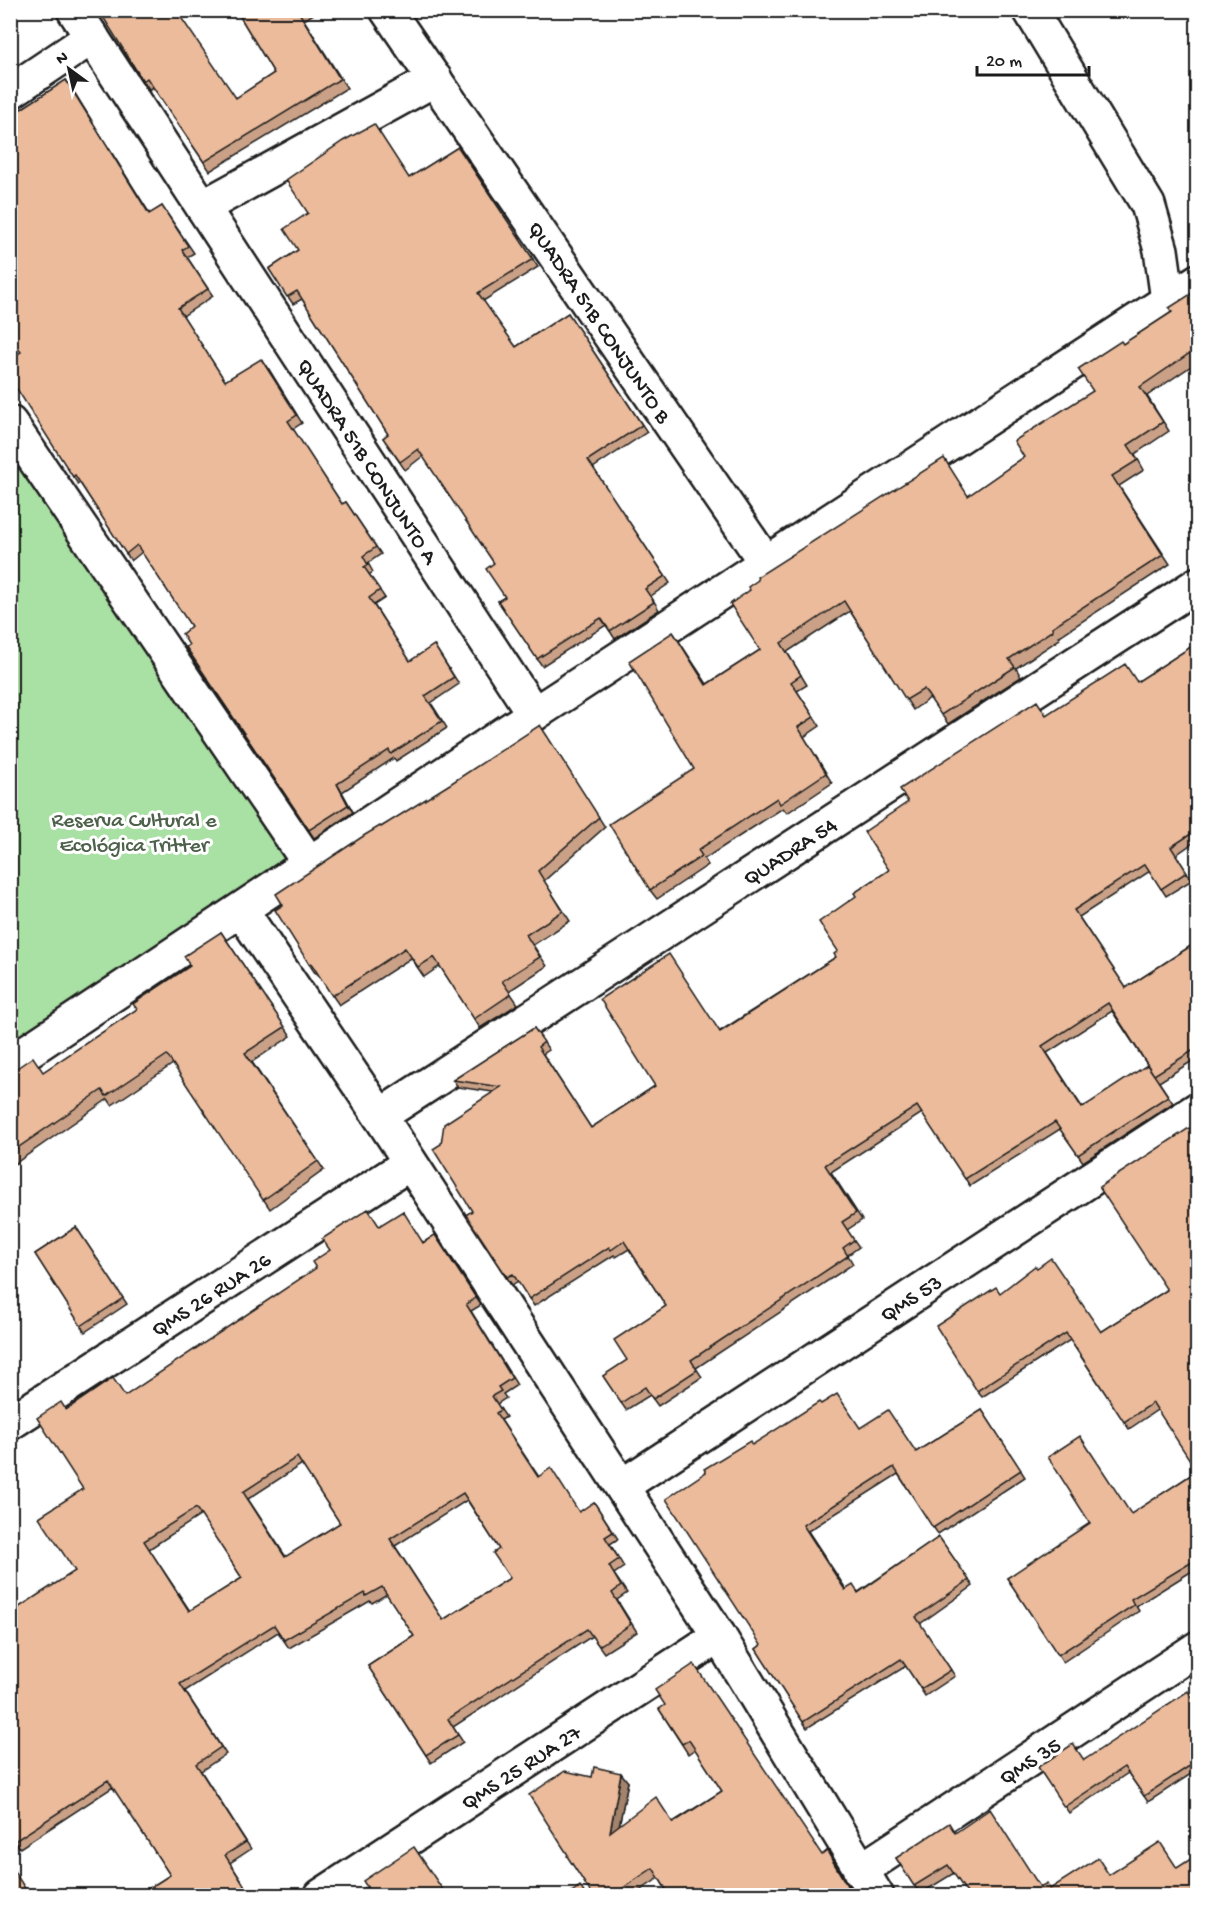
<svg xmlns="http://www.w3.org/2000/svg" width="1208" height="1906" viewBox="0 0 1208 1906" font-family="'Gochi Hand',sans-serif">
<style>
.green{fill:#a9e0a3;stroke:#627e60;stroke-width:1.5}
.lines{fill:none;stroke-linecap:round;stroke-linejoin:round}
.minor-casing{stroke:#1c1c1c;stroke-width:38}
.minor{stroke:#fff;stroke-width:33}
.wall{fill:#caa186;stroke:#1c1c1c;stroke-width:1.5;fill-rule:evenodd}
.shaded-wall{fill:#a4836d;stroke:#1c1c1c;stroke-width:1.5}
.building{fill:#ebbb9c;stroke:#1c1c1c;stroke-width:1.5;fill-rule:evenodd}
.labels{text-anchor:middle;stroke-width:6;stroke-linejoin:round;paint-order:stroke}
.street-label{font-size:22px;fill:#1c1c1c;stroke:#fff}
.park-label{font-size:22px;fill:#4d614b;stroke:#fff}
</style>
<rect width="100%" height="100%" fill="#fff"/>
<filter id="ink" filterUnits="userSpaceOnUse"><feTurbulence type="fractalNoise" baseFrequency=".0167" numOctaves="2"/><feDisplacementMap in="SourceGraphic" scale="12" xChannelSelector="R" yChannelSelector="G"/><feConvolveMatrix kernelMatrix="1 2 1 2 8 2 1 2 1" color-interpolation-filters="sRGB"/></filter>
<g filter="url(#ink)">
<path class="green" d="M10,422L301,860L10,1060Z"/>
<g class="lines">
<defs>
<g id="minor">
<path d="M74,10L534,714"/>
<path d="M387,10L766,563"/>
<path d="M1030,10L1148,205L1161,250L1168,300"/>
<path d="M10,92L92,37"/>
<path d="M203,207L435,79"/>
<path d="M10,423L309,863"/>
<path d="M241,910L380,1116L719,1636L877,1896"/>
<path d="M10,1063L534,714L1198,281"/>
<path d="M380,1116L1198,584"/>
<path d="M10,1423L410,1163"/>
<path d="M622,1486L1198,1109"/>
<path d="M860,1871L1198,1648"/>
<path d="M321,1896L719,1636"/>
</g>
</defs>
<use href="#minor" class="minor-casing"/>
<use href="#minor" class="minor"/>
</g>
<g class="wall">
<path d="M102,10L237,98L274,73L236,10H320L304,20L347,88L210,171L153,87L150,90L143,81Z"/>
<path d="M66,80L150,214L162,206L194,253L187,257L213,296L183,316L225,381L267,366L302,423L293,429L342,504L346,502L381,554L368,563L373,572L369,575L385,598L374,605L410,661L434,645L459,684L431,703L447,728L396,761L394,758L342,792L353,812L314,838L186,647L189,645L191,626L142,552L131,561L80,483L78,484L73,477L21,352L15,113Z"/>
<path d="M458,147L538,267L483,301L516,347L568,313L647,432L593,468L670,583L651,596L659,610L615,639L606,625L542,666L498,601L505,597L494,563L423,456L405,470L383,438L388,434L302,299L293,304L269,269L409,178Z"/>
<path d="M1197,290V362L1147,396L1169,431L1135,454L1144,470L1119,486L1170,564L1058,637L1060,639L1016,668L1021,677L948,724L930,698L913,710L850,611L787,652L807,685L797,691L820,726L804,737L832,783L787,813L783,808L704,859L708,865L657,899L650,890L694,769L673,632L707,684L760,650L968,496L1024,457L1093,391L1123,344L1172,312Z"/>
<path d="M1197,632V840L1176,855L1192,880L1166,896L1150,871L1079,917L1126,988L1197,942V1058L1159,1082L1173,1103L1083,1162L1060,1129L970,1186L922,1113L831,1172L862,1220L847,1230L859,1247L848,1255L853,1264L696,1368L702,1377L658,1406L650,1395L626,1410L603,1376L627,1360L666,1306L629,1249L616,1257L614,1255L534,1306L518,1281L512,1285L466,1215L472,1211L441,1144L493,1092L458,1087L453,1080L534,1028L549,1050L543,1054L591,1128L655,1086L720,1031L836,957L856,896L889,870L1046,715L1137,682L1197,643ZM1112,1011L1154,1075L1082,1107L1047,1053Z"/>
<path d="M546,735L605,827L544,881L570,921L533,945L547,966L509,991L518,1004L480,1028L440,966L424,977L411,958L339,1005L317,973H315L309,964L283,905L381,827Z"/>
<path d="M221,932L291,1036L252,1062L324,1170L270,1209L173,1064L112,1105L108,1099L10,1167V1070L43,1072L137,1009L190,966Z"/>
<path d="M1189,1128L1157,1410L1129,1429L1070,1340L982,1397L977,1391L1000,1293L1101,1332L1167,1290Z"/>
<path d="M380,1226L424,1242L435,1235L481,1305L471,1311L517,1385L503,1394L506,1398L497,1404L506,1417L501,1420L539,1477L580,1512L594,1502L618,1539L610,1544L624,1567L614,1574L627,1593L617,1600L637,1632L604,1653L592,1636L453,1727L463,1742L431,1763L368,1666L414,1636L387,1594L372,1603L370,1601L289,1648L278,1632L185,1691L226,1754L201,1771L251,1849L230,1863L250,1894L248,1896H137L170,1875L113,1787L20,1848L10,1835L75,1571L83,1489L66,1410L125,1396ZM302,1464L340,1523L286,1557L248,1499ZM467,1500L499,1549L510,1578L443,1620L395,1546ZM201,1515L242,1578L190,1611L149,1549Z"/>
<path d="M76,1227L127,1304L85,1332L35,1254Z"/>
<path d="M982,1410L1025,1477L938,1534L898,1474L808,1531L846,1589L858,1592L939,1537L973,1586L920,1624L955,1676L925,1696L906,1666L807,1728L756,1649L761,1645L752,1445L860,1428L916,1452Z"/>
<path d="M1197,1471V1568L1136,1606L1139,1611L1063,1662L1007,1578L1132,1514Z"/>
<path d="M1197,1705V1770L1148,1802L1128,1773L1069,1813L1038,1767L1084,1760Z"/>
<path d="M659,1709L822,1855L827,1851L854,1896H670L659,1878L632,1896H593L568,1855L592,1777L628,1782L619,1825L673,1822L722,1791L695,1749L688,1754Z"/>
<path d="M955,1832L1041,1887L1050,1889L1109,1875L1177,1868L1197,1896H969L954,1873L920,1894L896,1858Z"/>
</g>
<g class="shaded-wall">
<path d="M66,80L71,87L154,222L149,214Z"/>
<path d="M337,784L342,792L353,812L348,805Z"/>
<path d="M621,1773L628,1782L616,1841L610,1832Z"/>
<path d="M827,1851L834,1861L854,1896H853Z"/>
</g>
<g class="building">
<path d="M102,10H176L236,98L274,73L236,10H299L298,11L340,79L204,162L147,78L143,81L100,12Z"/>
<path d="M66,80L149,214L162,206L188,246L182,250L208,289L178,308L225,381L261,359L297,415L288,421L342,504L346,502L376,547L363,556L368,565L364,567L380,590L369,598L410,661L434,645L454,677L425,696L442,721L391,754L389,750L337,784L348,805L309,830L186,647L189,645L182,634L191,626L137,545L126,554L75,475L73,477L10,378V358L21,352L10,336V107L15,113Z"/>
<path d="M374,124L409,178L458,147L533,259L478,293L516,347L568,313L642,425L588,460L665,576L645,589L654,602L610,631L601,618L537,659L498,601L505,597L486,569L494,563L418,449L400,462L383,438L388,434L297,291L287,297L269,269L298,250L284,229L308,213L286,180L343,141Z"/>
<path d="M1197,290V353L1196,349L1140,387L1163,422L1128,445L1138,460L1112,476L1163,555L1052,627L1053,630L1009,659L1015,667L941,715L924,689L906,700L844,601L781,643L801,675L791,682L814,717L798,727L826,773L780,804L777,798L698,850L702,856L650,890L609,824L694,769L629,661L673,632L706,685L760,650L730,604L750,590L748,587L758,580L757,577L944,458L968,496L1024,457L1014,441L1093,391L1078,369L1121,341L1123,344L1172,312L1169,308Z"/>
<path d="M1197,632V830L1171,847L1187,872L1161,889L1145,864L1074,910L1126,988L1197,942V1048L1154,1075L1168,1096L1078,1155L1055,1122L965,1179L917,1106L825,1165L856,1213L842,1222L854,1240L843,1248L848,1256L691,1360L697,1370L653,1399L645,1387L621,1403L603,1376L627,1360L614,1340L666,1306L624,1241L611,1250L609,1247L529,1299L513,1274L507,1277L466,1215L472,1211L433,1149L441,1144L444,1124L501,1087L453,1080L534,1028L544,1042L538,1047L591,1128L655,1086L600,999L669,954L720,1032L836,957L834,954L838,951L819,922L856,896L854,893L889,870L864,832L908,802L900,789L1037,701L1046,715L1125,664L1137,682L1197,643L1192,635ZM1108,1003L1154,1075L1147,1065L1082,1108L1042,1046Z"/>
<path d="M540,725L599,817L538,871L563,911L526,935L540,957L502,981L511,994L474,1019L434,957L418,967L405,948L332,996L311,963L309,964L275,910L283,905L276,894L365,835L380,826L381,827L450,784Z"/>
<path d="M221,932L285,1027L245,1053L318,1161L263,1200L167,1055L106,1096L102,1090L10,1153V1070H14L33,1057L43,1072L137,1009L133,1004L190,966L184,956Z"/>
<path d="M1189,1128L1197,1140V1471L1153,1403L1124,1422L1066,1333L977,1391L936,1326L996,1287L1000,1293L1035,1266L1037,1268L1051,1258L1101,1332L1167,1290L1099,1187Z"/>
<path d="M368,1209L379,1226L403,1211L423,1243L435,1235L476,1298L466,1304L512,1378L498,1387L501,1391L492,1396L501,1410L496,1413L538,1477L551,1468L579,1512L594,1502L613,1532L605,1537L619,1559L609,1566L621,1586L612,1593L631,1624L599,1646L587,1629L448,1719L458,1735L426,1755L368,1666L414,1636L382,1587L366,1596L365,1593L284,1640L274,1625L180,1684L221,1747L196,1764L246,1842L225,1855L245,1887L232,1896H137L170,1875L108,1780L15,1841L10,1835V1613L75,1571L39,1517L83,1489L37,1418L61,1402L66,1410L113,1378L125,1396L316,1268L312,1262L330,1250L322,1239ZM297,1457L340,1523L285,1557L243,1492ZM463,1493L499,1549L493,1553L510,1578L443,1620L390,1539ZM196,1508L242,1578L189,1611L144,1541Z"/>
<path d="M76,1227L123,1298L81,1326L35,1254Z"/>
<path d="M837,1394L860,1428L888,1410L916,1452L982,1410L1021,1470L933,1528L894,1467L803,1525L845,1590L853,1585L858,1593L939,1537L969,1580L916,1617L951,1670L921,1689L901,1659L803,1722L756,1649L761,1645L666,1499L706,1472L704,1469L750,1441L752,1445L819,1402L821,1404Z"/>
<path d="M1080,1436L1131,1514L1197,1471V1559L1131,1599L1134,1605L1058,1655L1007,1578L1090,1523L1048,1457Z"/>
<path d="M694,1664L822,1855L827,1851L853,1896H670L653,1868L611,1896H593L567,1856L568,1855L529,1795L565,1771L592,1777L594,1767L621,1773L610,1832L656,1797L673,1823L722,1791L689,1740L682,1744L659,1709L665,1705L655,1690Z"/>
<path d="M1188,1691L1197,1705V1761L1144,1796L1124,1767L1064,1807L1038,1767L1073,1744L1084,1760Z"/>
<path d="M990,1809L1040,1887L1047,1883L1050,1889L1098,1858L1109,1875L1160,1842L1177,1868L1197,1855V1896H1195L1192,1891L1185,1896H969L948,1865L914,1886L896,1858L949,1823L955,1833Z"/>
<path d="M414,1847L447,1896H373L363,1881Z"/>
<path d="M10,1865L30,1896H10Z"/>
<path d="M580,1886L586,1896H566Z"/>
</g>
</g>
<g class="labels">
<g class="street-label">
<text transform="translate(601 321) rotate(56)" y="8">QUADRA 51B CONJUNTO B</text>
<text transform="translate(369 460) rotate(57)" y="8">QUADRA 51B CONJUNTO A</text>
<text transform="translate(789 850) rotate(-33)" y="8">QUADRA 54</text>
<text transform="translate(210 1293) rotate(-33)" y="8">QMS 26 RUA 26</text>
<text transform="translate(910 1297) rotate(-33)" y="8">QMS 53</text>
<text transform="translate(1029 1760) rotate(-33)" y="8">QMS 35</text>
<text transform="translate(520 1766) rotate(-33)" y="8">QMS 25 RUA 27</text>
</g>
<g class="park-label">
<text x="134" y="826">Reserva Cultural e<tspan x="134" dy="25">Ecológica Tritter</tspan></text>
</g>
</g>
<rect width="1208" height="1906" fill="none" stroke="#fff" stroke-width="36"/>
<rect x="18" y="18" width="1172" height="1870" fill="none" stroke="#1c1c1c" stroke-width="2" filter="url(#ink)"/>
<g transform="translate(69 69) rotate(327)" stroke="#ffffff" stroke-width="4.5" paint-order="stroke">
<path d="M0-4.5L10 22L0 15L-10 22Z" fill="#1c1c1c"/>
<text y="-9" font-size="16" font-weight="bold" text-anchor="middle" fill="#1c1c1c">N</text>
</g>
<path d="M977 66v9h112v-9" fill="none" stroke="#1c1c1c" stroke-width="3"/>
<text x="986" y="66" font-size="18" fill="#1c1c1c" stroke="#ffffff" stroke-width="4.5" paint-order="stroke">20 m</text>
</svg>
